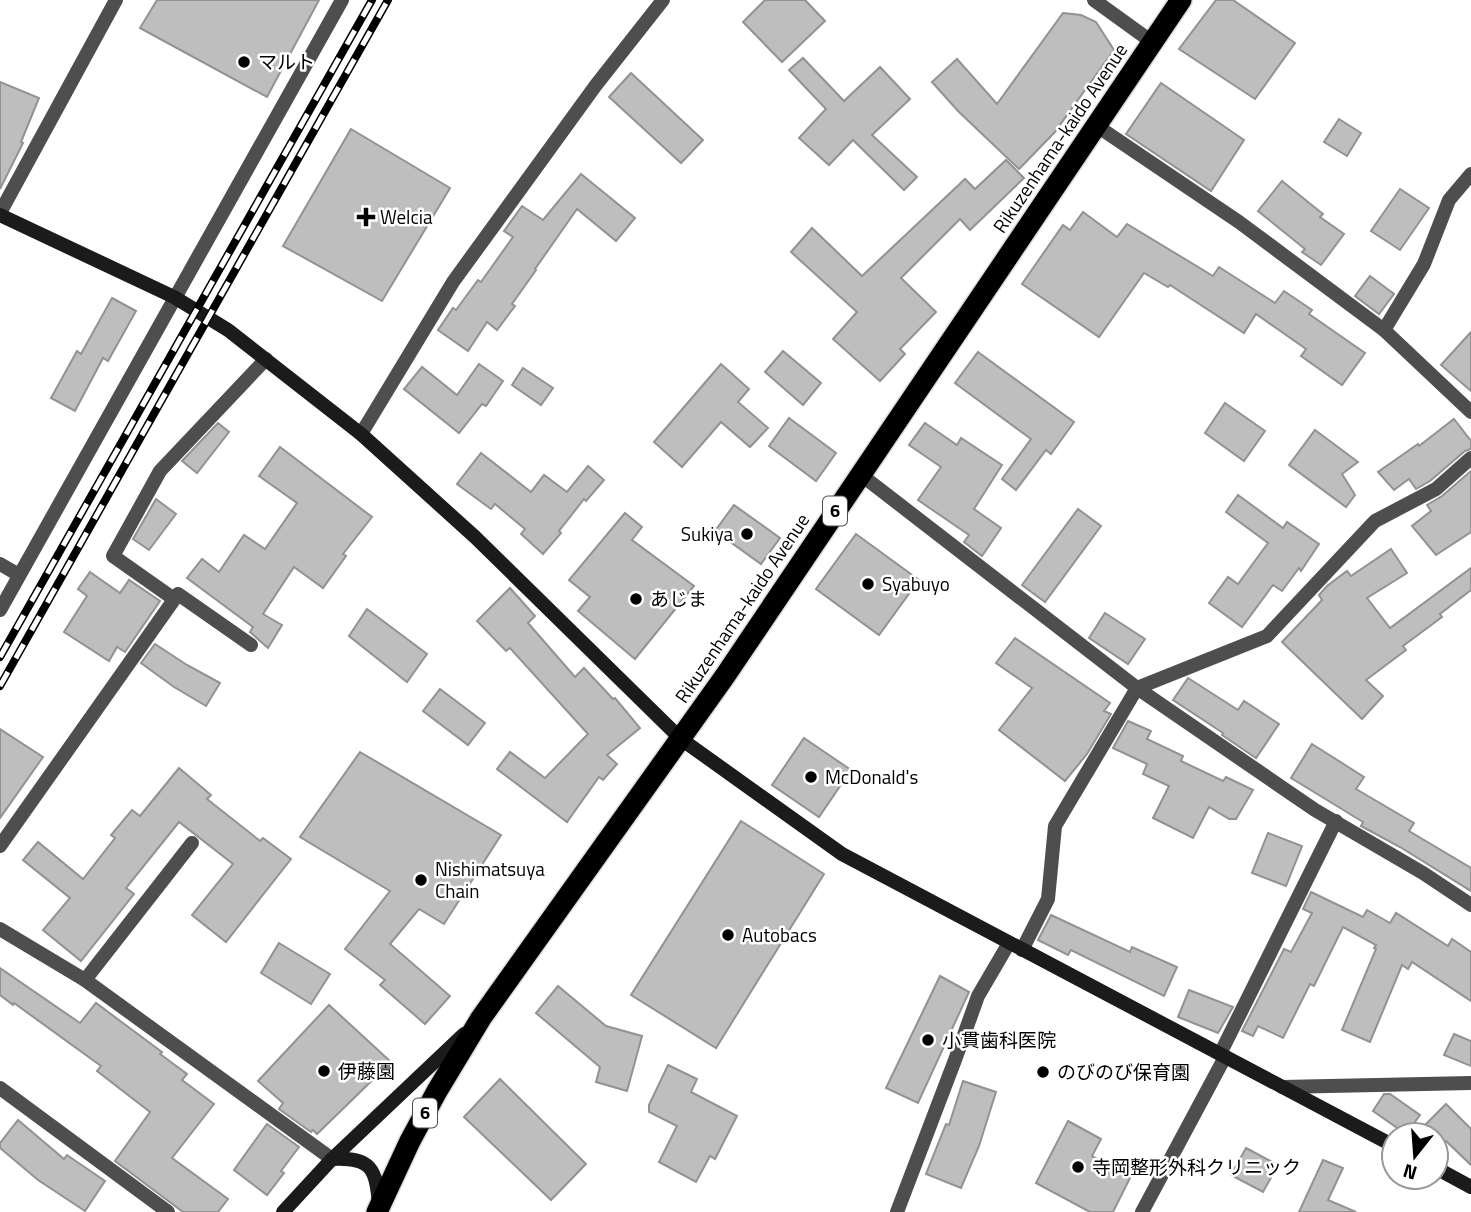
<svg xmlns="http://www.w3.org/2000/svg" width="1471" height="1212" viewBox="0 0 1471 1212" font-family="'Titillium Web','Noto Sans JP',sans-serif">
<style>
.building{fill:#bebebe;stroke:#929292;stroke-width:2}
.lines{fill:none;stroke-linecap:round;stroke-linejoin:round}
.highway-casing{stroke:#dbdbdb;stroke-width:24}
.street{stroke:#4e4e4e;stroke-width:14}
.secondary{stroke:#1b1b1b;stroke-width:14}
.highway{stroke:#000;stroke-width:21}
.rail-casing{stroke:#000;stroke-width:8}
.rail{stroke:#fff;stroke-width:5;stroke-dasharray:16;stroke-linecap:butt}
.poi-dot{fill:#000;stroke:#fff;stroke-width:2.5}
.labels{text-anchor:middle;stroke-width:5;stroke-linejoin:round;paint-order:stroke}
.shield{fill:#fff;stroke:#4c4c4c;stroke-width:2}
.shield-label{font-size:18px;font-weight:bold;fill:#000}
.poi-label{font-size:19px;fill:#000;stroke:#fff;text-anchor:start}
.street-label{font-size:19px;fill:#000;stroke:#fff}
</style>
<rect width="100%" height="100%" fill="#fff"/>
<g class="building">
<path d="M157,0H319L267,97L140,28Z"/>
<path d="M765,0H805L825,21L782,62L743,22Z"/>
<path d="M1216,0H1233L1295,43L1255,99L1179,49Z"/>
<path d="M1063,13L1081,15L1096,22L1114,50L1054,133L1019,169L958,111L932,82L957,59L997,104Z"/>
<path d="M803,58L844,101L880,67L910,99L872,135L917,177L904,190L853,140L829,165L799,138L826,109L789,70Z"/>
<path d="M631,73L703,140L681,163L609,97Z"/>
<path d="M0,82L39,98L21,142L23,143L0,189Z"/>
<path d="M1161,83L1244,140L1211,191L1126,134Z"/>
<path d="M1339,119L1361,133L1347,156L1324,142Z"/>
<path d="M351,129L450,188L382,301L283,246Z"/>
<path d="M1006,160L1024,178L970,230L960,219L901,278L936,312L900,349L905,354L880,381L833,339L857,312L791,252L812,228L862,276L965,179L975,189Z"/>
<path d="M581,174L635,218L616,241L577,209L535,269L536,270L512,304L515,306L497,330L487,322L468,351L438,330L453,308L456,310L478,280L481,282L513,237L504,231L522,206L543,220Z"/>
<path d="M1282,181L1323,214L1320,217L1344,234L1321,265L1302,252L1305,249L1258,211Z"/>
<path d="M1400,189L1429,208L1400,250L1371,231Z"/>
<path d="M1083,212L1117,237L1127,224L1213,276L1219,267L1275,303L1284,291L1312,310L1309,314L1365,353L1342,385L1301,356L1306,349L1256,314L1244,333L1170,285L1168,287L1144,273L1099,337L1022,284L1063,225L1070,230Z"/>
<path d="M1370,276L1394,294L1379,314L1355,296Z"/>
<path d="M112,298L136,311L108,361L103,358L75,411L51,398L77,351L81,354Z"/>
<path d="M1471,332V391L1441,365Z"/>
<path d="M783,351L821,383L803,405L765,372Z"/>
<path d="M978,352L1074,422L1051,454L1046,450L1016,490L1002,479L1031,439L955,383Z"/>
<path d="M479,364L503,381L486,406L482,404L459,433L404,389L422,367L457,395Z"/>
<path d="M721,364L749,389L738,402L768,428L750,447L721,422L682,467L654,442Z"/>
<path d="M523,368L553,388L541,405L512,385Z"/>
<path d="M1225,403L1265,431L1244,461L1205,433Z"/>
<path d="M789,418L836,453L816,481L769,446Z"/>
<path d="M1454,419L1471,441V449L1465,451L1430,481L1416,489L1409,479L1394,490L1378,472L1418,444L1419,446Z"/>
<path d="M218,423L229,432L197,473L182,461Z"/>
<path d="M925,423L957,445L961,438L1002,465L974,509L1001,528L982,556L964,542L969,535L918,500L941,467L909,445Z"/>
<path d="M1315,430L1358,462L1342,474L1355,495L1346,507L1289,465Z"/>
<path d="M280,447L372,517L343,554L346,556L323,588L294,567L263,614L282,625L268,648L250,632L253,627L187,578L202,559L219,572L244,535L265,549L297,503L259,476Z"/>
<path d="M481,453L531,492L544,475L567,492L588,466L604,480L586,501L584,499L559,531L561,533L543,554L521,534L525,529L495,504L491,509L457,484Z"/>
<path d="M1471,471V532L1436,555L1412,526L1431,511L1427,505L1442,496Z"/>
<path d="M1238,495L1283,528L1287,522L1319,544L1301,571L1299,568L1282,591L1273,585L1242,627L1209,603L1228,577L1238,584L1268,543L1226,512Z"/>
<path d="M156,499L176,514L149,550L133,539Z"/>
<path d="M734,505L780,538L761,564L715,531Z"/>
<path d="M1078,509L1101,526L1045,602L1022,585Z"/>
<path d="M625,513L642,527L632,540L694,586L635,659L578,611L590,597L569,580Z"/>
<path d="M856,534L919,580L879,635L816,589Z"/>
<path d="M1391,549L1407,573L1367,598L1390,628L1471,568V590L1440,614L1442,617L1403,646L1406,650L1366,680L1383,696L1362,719L1282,642L1322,600L1319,595L1327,586L1347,571L1351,576Z"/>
<path d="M90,572L120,593L129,580L160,601L125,652L117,647L109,661L64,632L87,596L78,589Z"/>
<path d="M510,588L535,616L528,623L575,677L584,668L613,699L615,698L640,728L607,755L617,764L603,780L599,777L567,822L497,769L510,752L545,778L588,734L510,648L506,651L477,621Z"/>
<path d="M367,609L427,654L407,682L349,636Z"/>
<path d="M1105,613L1145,639L1128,664L1089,638Z"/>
<path d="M1015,638L1110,703L1104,711L1111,714L1087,754L1065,781L999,730L1032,688L996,663Z"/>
<path d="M155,644L187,665L220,683L206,706L174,687L141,663Z"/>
<path d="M1188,678L1238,710L1244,701L1279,724L1256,758L1222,735L1223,733L1173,700Z"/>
<path d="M440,689L485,723L468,745L423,711Z"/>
<path d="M1128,721L1151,731L1147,739L1183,756L1181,761L1223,781L1226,777L1253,790L1236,819H1229L1209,807L1193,838L1153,818L1169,786L1143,774L1147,764L1113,748Z"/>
<path d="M0,729L43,757L0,818Z"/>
<path d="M804,738L851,770L819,817L772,785Z"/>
<path d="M1312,744L1364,777L1356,789L1414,823L1409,831L1471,868V891L1400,847L1361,826L1363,822L1291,778Z"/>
<path d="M360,752L501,835L444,924L419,909L390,944L450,996L425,1024L380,985L385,980L345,949L390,891L300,837Z"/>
<path d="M179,768L211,795L207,799L260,841L263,838L291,859L226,942L192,915L233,864L179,822L126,888L134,894L81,961L43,930L70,898L23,860L38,842L83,879L115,838L111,835L132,810L140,816Z"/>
<path d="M741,821L824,874L716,1048L631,995Z"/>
<path d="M1268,833L1302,846L1286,886L1252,873Z"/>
<path d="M1311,892L1363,917L1367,910L1390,923L1396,913L1448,946L1452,939L1471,952V1001L1412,962L1408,969L1402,965L1370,1042L1342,1030L1376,949L1374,948L1376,945L1343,927L1314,986L1310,984L1283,1038L1258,1026L1253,1036L1242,1031L1284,949L1291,952L1312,913L1303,909Z"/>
<path d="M1051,915L1130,952L1132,947L1177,967L1164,996L1071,950L1068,955L1038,940Z"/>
<path d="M279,943L330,974L311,1004L261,973Z"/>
<path d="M0,968L80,1023L96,1003L162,1052L160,1054L187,1074L182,1080L214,1104L172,1158L228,1199L218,1212H183L115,1161L150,1112L97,1071L101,1066L14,1003L13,1005L0,995Z"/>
<path d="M940,976L969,992L918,1103L886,1088Z"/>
<path d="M558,986L606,1026L642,1036L627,1091L596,1082L600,1067L536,1013Z"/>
<path d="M1189,990L1233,1007L1218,1033L1178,1017Z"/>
<path d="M329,1005L391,1062L317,1134L313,1130L311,1132L279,1109L283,1103L258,1081Z"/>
<path d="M1454,1034L1471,1041V1066L1444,1055Z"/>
<path d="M668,1065L697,1079L691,1092L737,1116L715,1159L710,1156L696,1182L659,1162L677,1126L649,1112V1105Z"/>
<path d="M500,1079L586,1164L551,1200L464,1117Z"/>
<path d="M963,1081L996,1092L979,1146L961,1188L926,1174L946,1124L949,1125Z"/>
<path d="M1384,1094H1390L1420,1115L1406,1134L1373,1111Z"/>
<path d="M1446,1104L1471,1129V1165L1446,1141L1436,1151V1135H1415Z"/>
<path d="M18,1120L64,1159L67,1155L105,1181L85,1211L38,1180L0,1148V1143Z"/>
<path d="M1068,1121L1101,1139L1092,1156L1130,1178L1113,1212H1090L1036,1183Z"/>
<path d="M267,1124L299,1147L281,1171L284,1173L267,1195L234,1170Z"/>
<path d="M1246,1148L1278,1165L1263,1192L1231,1175Z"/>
<path d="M1323,1160L1343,1168L1328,1200L1356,1212H1299Z"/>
</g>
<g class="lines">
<defs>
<path id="highway" d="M377,1212L410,1141L437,1091L481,1018L725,676L1181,0"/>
</defs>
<use href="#highway" class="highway-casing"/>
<g class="street">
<path d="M1094,0L1152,42"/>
<path d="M1097,126L1239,222L1384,330L1471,412"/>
<path d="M0,213L116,0"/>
<path d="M1384,330L1424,264L1449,200L1471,174"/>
<path d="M361,434L453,282L596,85L663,0"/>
<path d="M860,474L1137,688L1315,810L1423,873L1471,905"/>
<path d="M0,564L19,575"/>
<path d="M174,599L113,556L160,471L266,359"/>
<path d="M0,610L342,0"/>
<path d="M0,846L178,594L251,645"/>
<path d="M0,929L85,980L332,1159"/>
<path d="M1022,950L1048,899L1055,826L1137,688L1267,636L1375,521L1436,489L1471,458"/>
<path d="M85,980L192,843"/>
<path d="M1220,1054L1336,821"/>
<path d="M1282,1087L1471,1083"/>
<path d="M0,1088L168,1212"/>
<path d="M897,1212L955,1060L978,996L1009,943"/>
<path d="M1142,1212L1225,1057"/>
</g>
<g class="secondary">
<path d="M0,215L174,297L228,330L361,434L475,537L681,739L842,854L1394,1146"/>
<path d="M332,1159C372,1157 376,1169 379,1205"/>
<path d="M1436,1168L1471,1187"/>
<path d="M283,1212L332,1159L464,1034"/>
</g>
<use href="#highway" class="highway"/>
<defs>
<g id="rail">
<path d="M0,657L372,0"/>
<path d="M0,686L388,0"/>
</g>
</defs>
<use href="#rail" class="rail-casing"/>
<use href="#rail" class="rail"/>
</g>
<g class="poi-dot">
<circle cx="244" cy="62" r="7"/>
<path d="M362.5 206.5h7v7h7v7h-7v7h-7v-7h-7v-7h7z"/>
<circle cx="747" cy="534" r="7"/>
<circle cx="868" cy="584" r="7"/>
<circle cx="636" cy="599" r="7"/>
<circle cx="811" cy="777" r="7"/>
<circle cx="421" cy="880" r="7"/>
<circle cx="728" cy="935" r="7"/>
<circle cx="928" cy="1040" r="7"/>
<circle cx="324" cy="1071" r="7"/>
<circle cx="1043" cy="1072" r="7"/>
<circle cx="1078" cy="1167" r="7"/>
</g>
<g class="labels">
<g class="shield">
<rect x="823" y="496.5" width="24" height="29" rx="5"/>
<rect x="413" y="1098.5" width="24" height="29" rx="5"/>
</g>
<g class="shield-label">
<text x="835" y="517">6</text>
<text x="425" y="1119">6</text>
</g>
<g class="poi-label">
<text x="258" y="69">マルト</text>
<text x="380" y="224">Welcia</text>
<text x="733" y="541" text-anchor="end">Sukiya</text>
<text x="882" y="591">Syabuyo</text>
<text x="650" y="606">あじま</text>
<text x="825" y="784">McDonald's</text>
<text x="435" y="876">Nishimatsuya<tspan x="435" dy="22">Chain</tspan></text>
<text x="742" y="942">Autobacs</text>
<text x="942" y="1047">小貫歯科医院</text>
<text x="338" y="1078">伊藤園</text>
<text x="1057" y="1079">のびのび保育園</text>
<text x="1092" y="1174">寺岡整形外科クリニック</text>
</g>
<g class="street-label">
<text transform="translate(1060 138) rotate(-56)" y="7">Rikuzenhama-kaido Avenue</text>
<text transform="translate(742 608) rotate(-56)" y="7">Rikuzenhama-kaido Avenue</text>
</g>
</g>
<g transform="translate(1415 1156) rotate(197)"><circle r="33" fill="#ffffff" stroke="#999999" stroke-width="2"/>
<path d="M0-5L12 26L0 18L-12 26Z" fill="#000000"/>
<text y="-10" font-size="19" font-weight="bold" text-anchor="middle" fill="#000000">N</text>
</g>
</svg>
